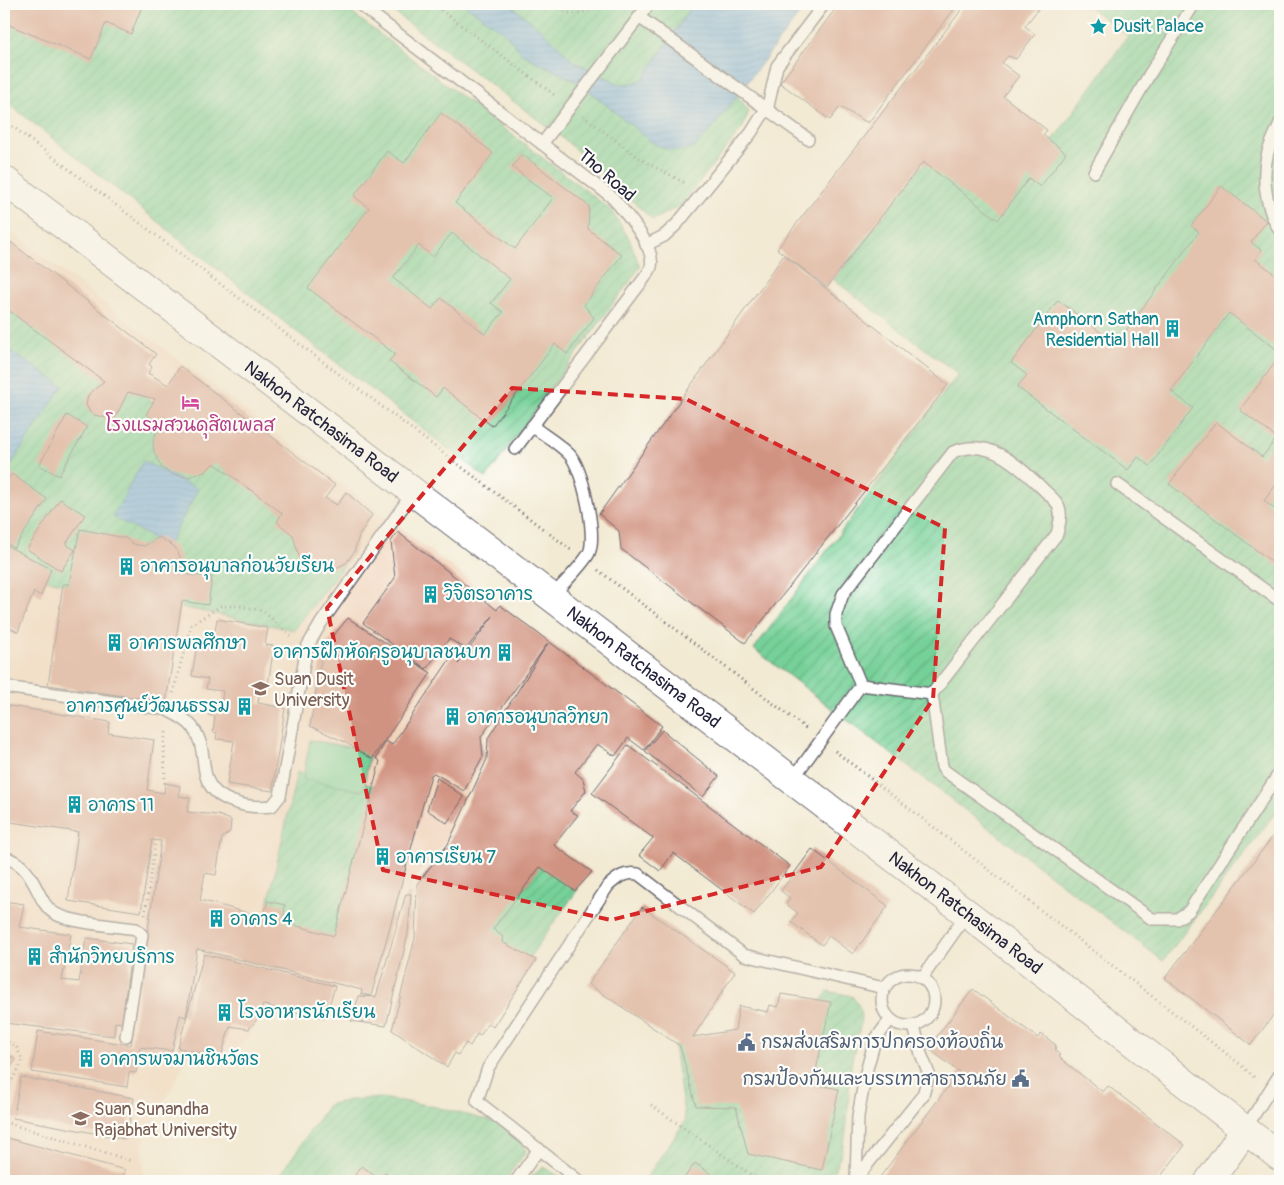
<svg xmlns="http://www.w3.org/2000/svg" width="1284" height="1185" viewBox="0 0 1284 1185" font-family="Pangolin,'Playpen Sans Thai',sans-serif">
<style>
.built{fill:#f1d5bd}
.garden{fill:url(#garden-furrows);stroke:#4c7a6a}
.pitch{fill:#76d198;stroke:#4c7a6a}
.water{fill:url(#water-rules);stroke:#48688e}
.building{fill:#d19381;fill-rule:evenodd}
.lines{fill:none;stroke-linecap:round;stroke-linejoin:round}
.service-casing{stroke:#6b6870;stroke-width:14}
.tertiary-casing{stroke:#6b6870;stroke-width:30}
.secondary-casing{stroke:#6b6870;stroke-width:30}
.path{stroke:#6b6870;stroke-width:3;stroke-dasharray:1 4;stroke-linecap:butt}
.service{stroke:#fff;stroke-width:11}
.tertiary{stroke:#fff;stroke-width:28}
.secondary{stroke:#fff;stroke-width:28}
.marked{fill:none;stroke:#d62828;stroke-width:4;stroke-dasharray:10 6;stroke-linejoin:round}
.labels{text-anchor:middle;stroke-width:4.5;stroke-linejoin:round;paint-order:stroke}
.culture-label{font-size:18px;fill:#0d838f;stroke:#fdfcf7;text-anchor:start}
.street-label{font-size:18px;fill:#22223b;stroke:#fdfcf7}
.hotel-label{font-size:18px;fill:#b23c85;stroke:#fdfcf7}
.education-label{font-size:18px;fill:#785e54;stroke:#fdfcf7;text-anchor:start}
.service-label{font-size:18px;fill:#4e5e75;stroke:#fdfcf7;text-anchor:start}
</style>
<defs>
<pattern id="garden-furrows" width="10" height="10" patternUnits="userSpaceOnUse" patternTransform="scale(1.25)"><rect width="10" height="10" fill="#76d198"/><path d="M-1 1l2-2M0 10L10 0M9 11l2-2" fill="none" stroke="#66b384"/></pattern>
<pattern id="water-rules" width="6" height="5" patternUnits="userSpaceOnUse" patternTransform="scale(1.25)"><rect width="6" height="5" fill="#6fafe2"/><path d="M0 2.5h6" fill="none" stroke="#5b8eb8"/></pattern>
</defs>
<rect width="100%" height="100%" fill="#fdfcf7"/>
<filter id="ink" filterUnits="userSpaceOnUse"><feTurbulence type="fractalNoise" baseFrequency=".02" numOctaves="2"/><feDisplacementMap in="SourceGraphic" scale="10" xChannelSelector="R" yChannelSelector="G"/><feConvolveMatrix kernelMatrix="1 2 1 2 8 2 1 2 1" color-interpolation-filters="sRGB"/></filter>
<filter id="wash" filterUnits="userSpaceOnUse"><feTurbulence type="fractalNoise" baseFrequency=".0096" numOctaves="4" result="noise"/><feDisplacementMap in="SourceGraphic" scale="20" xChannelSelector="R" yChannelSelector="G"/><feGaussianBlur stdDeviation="1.12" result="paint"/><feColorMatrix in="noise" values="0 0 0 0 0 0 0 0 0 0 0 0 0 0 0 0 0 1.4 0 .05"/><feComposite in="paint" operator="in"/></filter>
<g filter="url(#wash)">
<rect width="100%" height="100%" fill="#f2ead3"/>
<path class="built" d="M4,227L550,642L484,737L485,756L444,843L413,883V935L388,1029L267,1009L247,1040L222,1065L189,1054L143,1144V1170L146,1181H4Z"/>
<g class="garden">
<path d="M4,4H340L610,209L629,238L640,267L486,478L288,325L4,100Z"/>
<path d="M383,4H464L505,33L524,55L581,84L653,143L710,131L737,95L749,111L743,127L681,205L653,220L565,140Z"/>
<path d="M509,4H693L643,79L631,84H619L573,61L543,31Z"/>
<path d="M1085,4H1280V807L1163,961L754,649L958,374L834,280L929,157L1002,211L1128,36Z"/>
<path d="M4,292L354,552L294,630L38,578L4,557Z"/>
<path d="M297,772L377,786L337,943L263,927Z"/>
<path d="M539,861L578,889L526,962L487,934Z"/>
<path d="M828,991L852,996C855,1000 859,1005 860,1009C864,1027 853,1049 851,1066C846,1110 852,1140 829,1181H644L685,1121L674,1046L801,1028Z"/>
<path d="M380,1098L428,1105L498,1123L523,1142L526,1152L504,1181H276L328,1105L349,1100Z"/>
<path d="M543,1167L568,1181H526Z"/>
</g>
<path class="pitch" d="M310,740L370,751L363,791L303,779Z"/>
<g class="water">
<path d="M464,4H509L543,31L573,61L619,84H631L643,79L693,4H807L710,131L695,147L682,151L669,150L653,143L581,84L524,55L505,33Z"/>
<path d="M4,347L63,386L4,475Z"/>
<path d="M143,461L198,489L168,546L113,517Z"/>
</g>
<g id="blocks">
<g class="building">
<path d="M4,4H143L131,34L106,23L91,59L4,23Z"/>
<path d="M839,4H958L868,123L840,107L830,120L780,83Z"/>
<path d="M966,4H1042L1025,26L1035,34L1016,59L1008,56L1002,63L1019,76L1003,96L1047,130L1043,135L1066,153L1040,187L1029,178L998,220L923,162L827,287L777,249Z"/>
<path d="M441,113L493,153L455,203L515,249L553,198L512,167L522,154L589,206L588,229L622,255L584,305L594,318L567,354L555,344L492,426L443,388L436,397L389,361L395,354L308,288L369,208L354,196L387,151L404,163ZM452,233L510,279L491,303L503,312L485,334L441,298L432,309L393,278L419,245L433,257Z"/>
<path d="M1221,186L1267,221L1251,242L1261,250L1255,259L1280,278V352L1229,313L1171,391L1193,408L1150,466L1138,457L1128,470L1017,387L1027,375L1011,363L1058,300L1116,344L1199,232L1191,226Z"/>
<path d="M4,237L156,354L149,364L152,367L148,373L168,385L180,366L335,485L325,498L337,505L346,492L372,515L359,536L354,552L346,563L336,568L323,570L306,564L299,557L293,535L277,522L282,513L214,463L205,472L188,477L174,475L162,468L154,452L153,442L159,425L146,414L155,399L128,392L114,420L91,414L86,405L88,395L104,381L8,310L4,316Z"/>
<path d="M784,255L948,385L745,643L621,549L619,531L599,514Z"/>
<path d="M1280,356V479L1264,501L1280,513V568L1169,484L1216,422L1262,457L1277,438L1240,410Z"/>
<path d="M67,415L87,427L59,476L39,465Z"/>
<path d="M12,474L47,499L14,548L4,541V486Z"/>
<path d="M60,499L85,515L66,544L75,550L61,571L27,549Z"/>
<path d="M80,529L125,538L134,544L144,546L159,537L175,547L181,559L180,574L212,577L208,605L182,601L166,702L48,685L63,584H69Z"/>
<path d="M398,532L497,610L500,605L662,726L644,750L628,738L615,756L597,744L575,772L583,779L586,791L570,811L578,815L554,845L592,872L575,891L540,867L493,929L503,937L502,942L536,960L493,1027L488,1023L480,1036L477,1034L470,1046L466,1043L458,1055L455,1053L447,1067L392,1030L415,938L417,884L448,844L487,759L488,738L548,643L481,737L483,756L464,791L434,773L431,775L371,996L361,994L362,990L197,949L186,1017L180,1015L172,1051L140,1047L136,1073L129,1072L127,1087L32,1072L38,1031L131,1045L161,841L152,840L141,912L68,901L78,832L4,821V705L110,722L108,733L154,740L147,790L164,793L165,783L180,786L179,796L190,798L187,812L218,815L231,820L230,832L222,838L216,875L205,873L200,900L263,917L268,901L285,905L283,922L334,936L380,761L376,758L386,741L392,745L458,647L465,652L458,664L493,616L466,649L449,639L426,669L363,623L395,578L391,541Z"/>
<path d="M4,544L51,569L41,596L34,592L18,632L4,625Z"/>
<path d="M348,618L431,673L372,759L343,741L310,726L323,648Z"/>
<path d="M217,619L268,628L265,645L274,646L268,685L261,684L258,703L285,708L272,791L227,784L234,741L216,739L217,733L213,732L215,716L209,715L211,704L221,705L223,691L206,689L208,679L192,676L198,637L208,639L209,630L215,631Z"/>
<path d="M662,730L719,776L703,797L645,751Z"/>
<path d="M628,745L790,866L754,914L673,853L660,871L639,855L653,838L592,793Z"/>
<path d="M437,778L464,797L447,823L427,810Z"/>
<path d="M1280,827V1006L1251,1045L1165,978Z"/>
<path d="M812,849L888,906L853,954L829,936L822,945L791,922L798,913L786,904L790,898L781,891Z"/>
<path d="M406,894H411L408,934L386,1026L351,1021L359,996L376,997Z"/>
<path d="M4,901L24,904L19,927L71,934L62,980L79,982L86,938L132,944L122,1023L115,1022L114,1036L4,1023Z"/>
<path d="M642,907L735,972L693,1037L735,1030L739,1006L768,1012L770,1005L778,1007L781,994L831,1002L813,1084L839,1089L822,1170L748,1154L736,1107L696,1106L680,1046L588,984Z"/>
<path d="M204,954L335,986L325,1018L263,1005L258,1018L249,1029L230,1026L221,1057L178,1048Z"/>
<path d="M973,989L1038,1038L1041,1034L1056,1045L1055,1050L1059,1054L1060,1058L1103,1092L1108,1086L1185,1145L1157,1181H877L959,1072L928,1048Z"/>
<path d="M4,1051L16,1060L4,1077Z"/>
<path d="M21,1077L134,1098L126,1139L13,1118Z"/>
<path d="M4,1137L125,1170L122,1181H4Z"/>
<path d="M695,1163L721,1181H682Z"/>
<path d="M362,1166L380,1180L385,1173L396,1181H350Z"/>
</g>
</g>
</g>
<g filter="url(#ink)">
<use href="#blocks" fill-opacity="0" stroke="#6b6870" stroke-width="1"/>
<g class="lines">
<defs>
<g id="service">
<path d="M359,4L613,198C625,213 656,246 651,267C650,271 645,277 643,280L515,449"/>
<path d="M639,17L808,139"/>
<path d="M1280,123C1276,133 1271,142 1268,152C1261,177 1266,209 1280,231"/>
<path d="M542,144L649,4"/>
<path d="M1094,172L1149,75L1194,4"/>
<path d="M646,245L664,236L677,224L751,133L768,106L777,66L824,4"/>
<path d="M532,426C544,435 558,443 569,454C583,468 597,536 589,553C583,565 561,586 551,597"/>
<path d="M1117,484L1280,601"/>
<path d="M4,687L165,709C175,714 187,719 193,728C204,743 202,760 206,776C213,802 249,809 272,806L280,796L307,647L321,623L414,491"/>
<path d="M932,694L1057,534C1059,525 1062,517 1059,507C1057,500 1046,493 1041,487C1016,464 989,437 953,452L843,594L836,614V626L861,685L932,694L942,767L945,771L1152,919H1177L1189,911L1280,772"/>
<path d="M792,780L861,685"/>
<path d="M4,857C37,866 35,901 54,913C70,923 116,926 136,929L142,935L126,1036"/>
<circle cx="908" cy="1000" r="26"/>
<path d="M922,978L967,914"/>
<path d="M1245,1129L1280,1074"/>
<path d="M856,1178L858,1116L866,1072L875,1040L890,1020"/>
<path d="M516,1181L539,1149"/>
<path d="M579,1181L477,1101L488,1068L608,886C618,877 624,872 638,874L744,955L884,988"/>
<path d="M854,1181L923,1095L929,1074L921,1054L914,1026"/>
</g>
<path id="tertiary" d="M1209,1181L1245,1130"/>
<g id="secondary">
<path id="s1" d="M4,180L973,918L1280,1157"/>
</g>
</defs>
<use href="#service" class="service-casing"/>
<use href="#tertiary" class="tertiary-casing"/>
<use href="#secondary" class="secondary-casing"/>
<g class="path">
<path d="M433,4L556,96"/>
<path d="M551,4C580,25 585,6 613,4"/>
<path d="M583,116L642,160L687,184"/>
<path d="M4,120L571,550"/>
<path d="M598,570L808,730"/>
<path d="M173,693L191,625L221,606H241L263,611L293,638"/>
<path d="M835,751L1241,1065L1256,1079"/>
<path d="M165,783L164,742L167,729"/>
<path d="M145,915L155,845"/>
<path d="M4,1040L16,1046L22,1059L19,1069L4,1092"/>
<path d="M651,1105L760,1181"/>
<path d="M4,1122L132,1161"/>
</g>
<use href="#service" class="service"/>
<use href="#tertiary" class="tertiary"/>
<use href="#secondary" class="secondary"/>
</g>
</g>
<path d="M0 0H1284V1185H0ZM512,388L686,399L945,528L933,699L821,867L611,920L383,870L327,608Z" fill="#f2ead3" fill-opacity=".55" fill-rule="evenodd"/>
<path class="marked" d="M512,388L686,399L945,528L933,699L821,867L611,920L383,870L327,608Z"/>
<defs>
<symbol id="sight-bare" viewBox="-9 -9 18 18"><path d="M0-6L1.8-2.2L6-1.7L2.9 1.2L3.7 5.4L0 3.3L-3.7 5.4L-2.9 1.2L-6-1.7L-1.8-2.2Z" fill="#0f9aa8" stroke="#fdfcf7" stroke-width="2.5" paint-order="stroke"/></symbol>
<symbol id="building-bare" viewBox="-9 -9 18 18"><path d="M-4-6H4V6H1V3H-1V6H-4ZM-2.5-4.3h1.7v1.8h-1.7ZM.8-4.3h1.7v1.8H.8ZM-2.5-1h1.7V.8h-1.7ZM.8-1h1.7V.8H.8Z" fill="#0f9aa8" stroke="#fdfcf7" stroke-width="2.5" paint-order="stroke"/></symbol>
<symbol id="hotel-bare" viewBox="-9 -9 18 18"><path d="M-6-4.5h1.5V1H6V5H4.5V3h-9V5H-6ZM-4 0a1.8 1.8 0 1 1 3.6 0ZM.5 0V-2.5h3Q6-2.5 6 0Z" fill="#d1479c" stroke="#fdfcf7" stroke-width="2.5" paint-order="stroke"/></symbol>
<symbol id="university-bare" viewBox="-9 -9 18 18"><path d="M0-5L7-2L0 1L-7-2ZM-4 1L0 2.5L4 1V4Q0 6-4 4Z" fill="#8d6e63" stroke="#fdfcf7" stroke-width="2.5" paint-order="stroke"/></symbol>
<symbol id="civic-bare" viewBox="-9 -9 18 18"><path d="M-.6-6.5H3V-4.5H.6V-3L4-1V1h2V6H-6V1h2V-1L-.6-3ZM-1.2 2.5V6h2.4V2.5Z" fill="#5c6f8a" stroke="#fdfcf7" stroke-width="2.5" paint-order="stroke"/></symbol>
</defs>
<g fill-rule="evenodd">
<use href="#sight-bare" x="1086" y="14" width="25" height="25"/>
<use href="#building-bare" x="1160" y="316" width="25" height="25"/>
<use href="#hotel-bare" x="178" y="390" width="25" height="25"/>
<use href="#building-bare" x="114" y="554" width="25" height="25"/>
<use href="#building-bare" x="418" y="582" width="25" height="25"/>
<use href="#building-bare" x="102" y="630" width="25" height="25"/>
<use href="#building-bare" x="492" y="640" width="25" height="25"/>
<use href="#university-bare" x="248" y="676" width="25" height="25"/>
<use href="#building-bare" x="232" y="694" width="25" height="25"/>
<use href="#building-bare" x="440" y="704" width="25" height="25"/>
<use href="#building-bare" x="62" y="792" width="25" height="25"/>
<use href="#building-bare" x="370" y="844" width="25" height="25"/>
<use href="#building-bare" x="204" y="906" width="25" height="25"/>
<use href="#building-bare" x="22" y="944" width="25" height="25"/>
<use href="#building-bare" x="212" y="1000" width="25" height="25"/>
<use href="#civic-bare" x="734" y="1030" width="25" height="25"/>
<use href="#building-bare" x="74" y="1046" width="25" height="25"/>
<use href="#civic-bare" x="1008" y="1066" width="25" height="25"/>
<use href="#university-bare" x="68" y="1106" width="25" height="25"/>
</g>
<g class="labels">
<g class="culture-label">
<text x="1113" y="32">Dusit Palace</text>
<text x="1159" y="325" text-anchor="end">Amphorn Sathan<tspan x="1159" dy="21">Residential Hall</tspan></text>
<text x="140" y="572">อาคารอนุบาลก่อนวัยเรียน</text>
<text x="444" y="600">วิจิตรอาคาร</text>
<text x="129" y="649">อาคารพลศึกษา</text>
<text x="491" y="658" text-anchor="end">อาคารฝึกหัดครูอนุบาลชนบท</text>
<text x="230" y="712" text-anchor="end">อาคารศูนย์วัฒนธรรม</text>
<text x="467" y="723">อาคารอนุบาลวิทยา</text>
<text x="88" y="811">อาคาร 11</text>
<text x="396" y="863">อาคารเรียน 7</text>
<text x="230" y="925">อาคาร 4</text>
<text x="49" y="963">สำนักวิทยบริการ</text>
<text x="238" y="1018">โรงอาหารนักเรียน</text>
<text x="100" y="1065">อาคารพจมานชินวัตร</text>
</g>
<g class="street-label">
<text transform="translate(607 175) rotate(41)" y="6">Tho Road</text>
<text dy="6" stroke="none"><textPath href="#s1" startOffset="399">Nakhon Ratchasima Road</textPath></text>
<text dy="6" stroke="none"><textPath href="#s1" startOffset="804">Nakhon Ratchasima Road</textPath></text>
<text dy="6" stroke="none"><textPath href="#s1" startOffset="1209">Nakhon Ratchasima Road</textPath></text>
</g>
<g class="hotel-label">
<text x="190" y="431">โรงแรมสวนดุสิตเพลส</text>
</g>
<g class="education-label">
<text x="274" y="685">Suan Dusit<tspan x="274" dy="21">University</tspan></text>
<text x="94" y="1115">Suan Sunandha<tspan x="94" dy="21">Rajabhat University</tspan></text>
</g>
<g class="service-label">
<text x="761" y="1048">กรมส่งเสริมการปกครองท้องถิ่น</text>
<text x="1007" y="1085" text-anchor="end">กรมป้องกันและบรรเทาสาธารณภัย</text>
</g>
</g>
<rect width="1284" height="1185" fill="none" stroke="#fdfcf7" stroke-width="20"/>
</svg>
